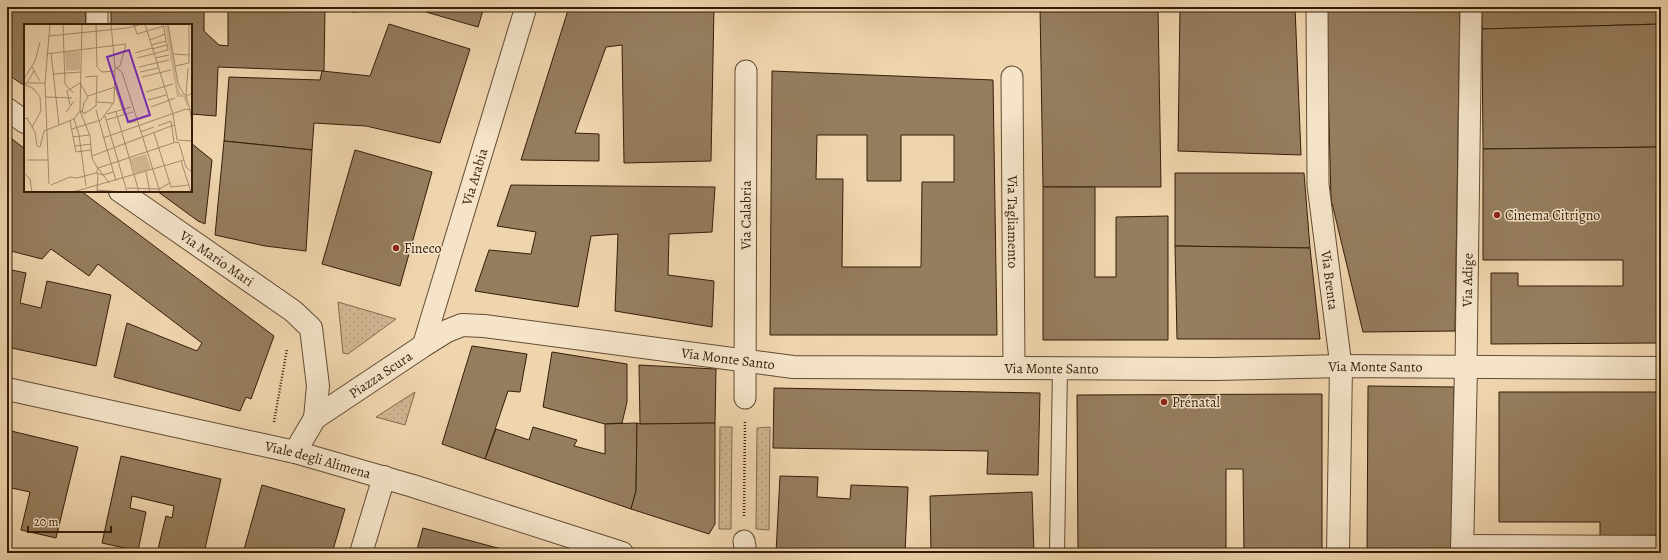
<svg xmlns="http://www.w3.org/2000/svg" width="1668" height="560" viewBox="0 0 1668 560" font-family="Alegreya,serif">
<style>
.grass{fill:url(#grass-dots);stroke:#816a4d}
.building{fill:#957d5e;stroke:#331e08;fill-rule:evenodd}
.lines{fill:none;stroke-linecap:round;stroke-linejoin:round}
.service-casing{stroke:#624c32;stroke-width:16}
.pedestrian-casing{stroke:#624c32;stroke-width:23}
.minor-casing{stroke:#624c32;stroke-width:24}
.path{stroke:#331e08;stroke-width:2.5;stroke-dasharray:1 2;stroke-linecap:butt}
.service{stroke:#f5e4ca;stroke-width:14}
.pedestrian{stroke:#f5e4ca;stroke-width:21}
.minor{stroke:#f5e4ca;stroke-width:22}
.poi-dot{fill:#8f2418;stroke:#f5e4ca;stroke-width:1.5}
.labels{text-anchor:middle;stroke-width:3;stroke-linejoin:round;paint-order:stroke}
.street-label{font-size:14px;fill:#331e08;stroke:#f5e4ca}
.poi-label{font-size:14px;fill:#331e08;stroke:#f5e4ca;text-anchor:start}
.inset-road{fill:none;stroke:#a48c6c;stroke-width:1}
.view{fill:#7b2cbf;fill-opacity:0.15;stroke:#7b2cbf;stroke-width:2}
.inset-edge{fill:none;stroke:#331e08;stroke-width:2}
</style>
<defs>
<pattern id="grass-dots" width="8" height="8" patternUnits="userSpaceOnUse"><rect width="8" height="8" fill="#cfb692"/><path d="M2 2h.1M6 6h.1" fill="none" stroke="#b29c7c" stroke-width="1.8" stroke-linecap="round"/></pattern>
</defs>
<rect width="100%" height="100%" fill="#efd5ae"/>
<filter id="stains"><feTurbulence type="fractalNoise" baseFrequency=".005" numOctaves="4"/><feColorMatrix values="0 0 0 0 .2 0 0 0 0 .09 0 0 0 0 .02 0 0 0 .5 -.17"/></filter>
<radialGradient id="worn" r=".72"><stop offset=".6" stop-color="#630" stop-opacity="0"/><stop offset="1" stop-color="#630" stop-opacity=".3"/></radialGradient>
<g class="grass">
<path d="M338,302L396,319L348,354L343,353Z"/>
<path d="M415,392L405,425L376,417Z"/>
<path d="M720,427H732L731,529H719Z"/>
<path d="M770,427L769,530L756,529L757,428Z"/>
</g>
<g class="building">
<path d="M7,7H85L86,25H25V86L7,74Z"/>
<path d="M111,7H204V31L219,45L228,46V7H325L324,71L218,67L216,116L191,114V25H111Z"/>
<path d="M352,7H392V10L352,12Z"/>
<path d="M428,7H484L478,27L426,12Z"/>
<path d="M569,7H714L711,161L624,163L622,45L606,47L575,133L599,134V161L521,160Z"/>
<path d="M1040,7H1158L1161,187H1043Z"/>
<path d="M1180,7H1295L1301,155L1178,151Z"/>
<path d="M1326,7H1460L1455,331L1363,332L1331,199Z"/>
<path d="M1482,7H1661V24L1482,29Z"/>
<path d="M389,24L470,49L440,143L366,126L314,123L312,150L224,141L229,77L320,80L322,71L370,76Z"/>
<path d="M1661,24V147L1483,149L1482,29Z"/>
<path d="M772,71L993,80L997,335H770ZM817,135H867V181H901V135H954V182H922L921,267H842L843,179H816Z"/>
<path d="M7,135L25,149V191H81L274,336L251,399L246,397L240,411L114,377L127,323L197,351L202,343L98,264L89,276L51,249L42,259L7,250Z"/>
<path d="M224,141L312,150L306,251L265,246L215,235Z"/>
<path d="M191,143L212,160L205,224L198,221L157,191H191Z"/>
<path d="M1661,147V343L1491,344V273H1518V286H1623V260H1483V149Z"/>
<path d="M355,150L432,172L400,286L322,264Z"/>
<path d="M1175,173H1304L1310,248L1175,246Z"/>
<path d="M511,185L715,187L712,232L669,234L668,275L714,281L712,327L615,311L618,234L591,236L578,307L475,291L489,250L531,254L536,232L497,226Z"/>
<path d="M1043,187H1095V277H1116V217L1168,216V340H1043Z"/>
<path d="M1175,246L1310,248L1320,339H1177Z"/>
<path d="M7,269L26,273L20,303L41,308L47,281L111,295L96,366L7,347Z"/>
<path d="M472,346L527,354L520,392L508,391L485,459L442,444Z"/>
<path d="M552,352L627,364V402L622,423L605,424L543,407Z"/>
<path d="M639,365L716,369L715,423L640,424Z"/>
<path d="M1368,386L1454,387L1452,553H1367Z"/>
<path d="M774,388L1040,393L1038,475L987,474L988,451L773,448Z"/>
<path d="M1499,392H1661V535L1600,536V522H1499Z"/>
<path d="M1322,394V553H1244L1243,469H1226V553H1078L1077,395Z"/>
<path d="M637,423L636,491L631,509L485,459L496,429L529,440L533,427L577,440L574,446L605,454V424Z"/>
<path d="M637,423L640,424L715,423V524L709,534L631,509L636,491Z"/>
<path d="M7,430L78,447L56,538L21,530L30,492L7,487Z"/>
<path d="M121,456L221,479L204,553H157L166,516L172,518L174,506L132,496L130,508L146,512L138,551L102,543Z"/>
<path d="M780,476L818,477L817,497L850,499L851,485L908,487L905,553H776Z"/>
<path d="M262,485L345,509L332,553H243Z"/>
<path d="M1032,492L1034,553H931L930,496Z"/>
<path d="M423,528L505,550L504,553H416Z"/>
</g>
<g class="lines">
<defs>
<path id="service" d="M1057,553L1060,368"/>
<g id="pedestrian">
<path d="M97,7V25"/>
<path id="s1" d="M1317,7L1318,185L1341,366"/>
<path id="s2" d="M1012,77L1014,368"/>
<path id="s3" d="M423,346L526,7"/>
<path id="s4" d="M1466,367L1471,7"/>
<path id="s5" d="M745,398L746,71"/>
<path d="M744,541L746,553"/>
</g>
<g id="minor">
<path d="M7,109L25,122"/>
<path id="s6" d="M120,191L293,311L311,328L318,386L315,418"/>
<path id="s7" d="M7,389L295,452L413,486L622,553"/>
<path id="s8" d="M295,452L315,418L423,346L447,331L462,325L484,326L793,367L1215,369L1341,366L1661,368"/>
<path d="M1462,546L1661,547"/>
<path d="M361,553L384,477"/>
<path d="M1338,553L1341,366"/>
<path d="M1462,553L1466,367"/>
</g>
</defs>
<use href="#service" class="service-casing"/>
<use href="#pedestrian" class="pedestrian-casing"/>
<use href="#minor" class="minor-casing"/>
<g class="path">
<path d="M274,422L287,349"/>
<path d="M744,516L745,421"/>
</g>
<use href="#service" class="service"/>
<use href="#pedestrian" class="pedestrian"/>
<use href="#minor" class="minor"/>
</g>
<g class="poi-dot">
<circle cx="1497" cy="215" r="4"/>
<circle cx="396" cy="248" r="4"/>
<circle cx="1164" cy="402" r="4"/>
</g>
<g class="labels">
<g class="street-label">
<text dy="5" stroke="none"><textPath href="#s3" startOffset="177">Via Arabia</textPath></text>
<text dy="5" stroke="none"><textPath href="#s5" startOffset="183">Via Calabria</textPath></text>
<text dy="5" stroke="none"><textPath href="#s2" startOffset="145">Via Tagliamento</textPath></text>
<text dy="5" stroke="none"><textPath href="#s6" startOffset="118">Via Mario Mari</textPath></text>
<text dy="5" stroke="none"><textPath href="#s1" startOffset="274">Via Brenta</textPath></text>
<text dy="5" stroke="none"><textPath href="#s4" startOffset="87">Via Adige</textPath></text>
<text dy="5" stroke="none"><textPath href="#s8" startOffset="482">Via Monte Santo</textPath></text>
<text dy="5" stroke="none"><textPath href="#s8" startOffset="1130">Via Monte Santo</textPath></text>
<text dy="5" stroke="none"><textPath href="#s8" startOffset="806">Via Monte Santo</textPath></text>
<text dy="5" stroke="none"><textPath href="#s8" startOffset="118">Piazza Scura</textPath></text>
<text dy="5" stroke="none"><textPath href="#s7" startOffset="319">Viale degli Alimena</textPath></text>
</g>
<g class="poi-label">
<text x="1505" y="220">Cinema Citrigno</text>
<text x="404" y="253">Fineco</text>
<text x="1172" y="407">Prénatal</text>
</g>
</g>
<g transform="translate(24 24)">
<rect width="168" height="168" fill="#efd5ae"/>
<path d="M141,0H144L153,61L156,69L162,72L164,84L159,73H153Z" fill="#cfb692"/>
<path d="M56,27V46L42,47L41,28ZM122,130L127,145L111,150L106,135Z" fill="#cfb692"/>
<path class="inset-road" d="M39,0L41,60L49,69M72,0L73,43L78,48M110,0L113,10L140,2M121,0L149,90L153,116M144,0L154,60L160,70L163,72L168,69M25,12L103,4L118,0M126,16L141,10M127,21L142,17M128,25L143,21M27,29L35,101M111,29L128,24M22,30L102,20L96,42L93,44M149,30L165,31M113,34L144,26L139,0M131,34L145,31M151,42L165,39V0M8,43L16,57M91,43L98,48L136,168M115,43L145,36M78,48L91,47M116,48L134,44M29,50L57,48M61,53L73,52M118,53L147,46M0,55L11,37L16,18M0,59H21M3,59L10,47M0,60L10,65L16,73L17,87L8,103M122,68L149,60M162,71L164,44M64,72L91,63L100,90M162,72L166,86M22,73L48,74M124,76L142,71M73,78L89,79M46,81L43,67L56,59L64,73L60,79L58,89M127,83L151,74M162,85L166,86L168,100M72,86L92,157M42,88L50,77M92,88L115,168M60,90L72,82L73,52M83,90L107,83M102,90L105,99L112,97M81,92L103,168M50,95L55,111L62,162M82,96L109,88M46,97L52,128L67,126M134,102L147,97L150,119M48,105L77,96L90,78L91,43L87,0M116,108L130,103M0,109V95L3,94L11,108L13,122L16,123L20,107L50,95L56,87L61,89M130,109L147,163L165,161M49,113L65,111M79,114L162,85M153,116L168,117M152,118L155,119L162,143L168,148M51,122L67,120M68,132L150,101M3,136H24M157,137L167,168M122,148L126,168M0,149L6,155L8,168M72,149L79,151L89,148M85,159L74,144L152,118M25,160L21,59L26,0M27,161L46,153L53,154L72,149L74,145L68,134L66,112L56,87L58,0M103,164L135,165L146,159M73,166L99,168M49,168L160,136M73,168L74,150"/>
<path class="view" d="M105,26L126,91L104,98L83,33Z"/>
<rect width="168" height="168" class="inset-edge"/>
</g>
<rect width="1668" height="560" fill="none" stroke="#efd5ae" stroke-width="24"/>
<rect x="8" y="8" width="1652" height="544" fill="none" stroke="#331e08" stroke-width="2"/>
<rect x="12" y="12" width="1644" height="536" fill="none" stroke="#331e08"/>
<path d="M28 526v6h83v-6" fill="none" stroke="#331e08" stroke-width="2"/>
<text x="34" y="526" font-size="12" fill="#331e08" stroke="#f5e4ca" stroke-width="3" paint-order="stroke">20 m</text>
<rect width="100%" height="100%" filter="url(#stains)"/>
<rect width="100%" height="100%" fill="url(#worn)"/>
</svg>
